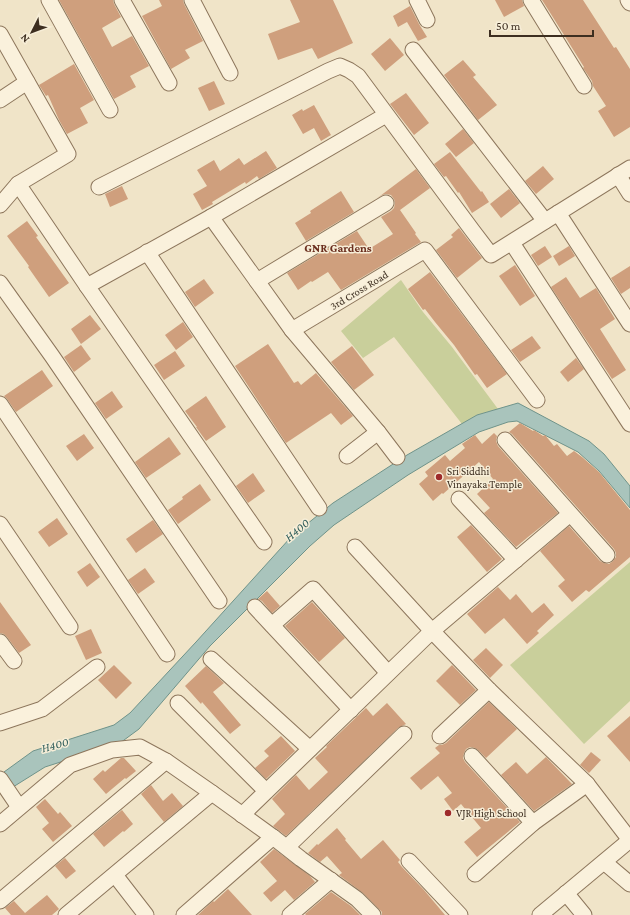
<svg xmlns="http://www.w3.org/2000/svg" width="630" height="915" viewBox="0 0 630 915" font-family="'Crimson Pro',serif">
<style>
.green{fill:#c9cf9b}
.water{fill:#a9c4bc;stroke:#6f938a}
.building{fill:#cf9f7d}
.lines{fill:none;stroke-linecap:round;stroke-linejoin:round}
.minor-casing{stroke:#8d765c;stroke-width:17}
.minor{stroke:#faf1dc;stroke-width:15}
.poi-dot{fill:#9e2a2b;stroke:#f7eed8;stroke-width:1.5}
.labels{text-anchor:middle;stroke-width:3;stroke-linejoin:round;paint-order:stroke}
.street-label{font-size:11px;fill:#3d2e20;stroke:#f7eed8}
.poi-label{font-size:11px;fill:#3d2e20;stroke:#f7eed8;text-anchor:start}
.neighbourhood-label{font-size:12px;font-weight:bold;fill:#6b2e1e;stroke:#f7eed8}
.water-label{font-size:12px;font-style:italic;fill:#2f5d5a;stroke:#f7eed8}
</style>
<rect width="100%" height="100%" fill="#f0e4c8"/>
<g class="green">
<path d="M401,280L423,312L452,347L498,409L477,415L462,424L394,337L363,358L341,331Z"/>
<path d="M630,562V701L584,744L510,665Z"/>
</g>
<path class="water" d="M518,403L589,441L604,454L630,486V508L599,471L578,452L517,421L508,422L479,432L408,475L334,525L310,546L210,646L139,729L120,743L45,767L13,787L4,772L33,751L114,725L130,713L196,642L291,537L333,503L407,455L477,415Z"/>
<g class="building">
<path d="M59,0H113L114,4L121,17L102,28L112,47L132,36L149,66L130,76L136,87L114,99Z"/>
<path d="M159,0H183L184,4L203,41L185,50L190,58L171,69L142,16L162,6Z"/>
<path d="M290,0H333L353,43L318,59L312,48L278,60L268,34L300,22Z"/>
<path d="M495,0H522L524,6L504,17Z"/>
<path d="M542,0H583L614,48L616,47L630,69V127L614,137L598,111L606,106L593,86L592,81L583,68L584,67L549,11Z"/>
<path d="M410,6L419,24L427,37L418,41L407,22L398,27L393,16Z"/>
<path d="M390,38L404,55L385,71L371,54Z"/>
<path d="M463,60L476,75L473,77L497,105L478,120L444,75Z"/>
<path d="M74,64L94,100L80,108L88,123L67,134L59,120L48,95L46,96L39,85Z"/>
<path d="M214,81L225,104L209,111L198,88Z"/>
<path d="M406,93L429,123L414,135L390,104Z"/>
<path d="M314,105L331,135L321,141L314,128L303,134L292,115L302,109L303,111Z"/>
<path d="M463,129L474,143L456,157L445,144Z"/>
<path d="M266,151L277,168L259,179L257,176L246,184L245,182L212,202L213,204L202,210L193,194L207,186L197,170L214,160L220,171L239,158L244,165Z"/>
<path d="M450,152L481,192L482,191L489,202L472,213L459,192L458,193L446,176L444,177L434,164Z"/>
<path d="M543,166L554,179L536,194L525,181Z"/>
<path d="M416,169L430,188L400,210L416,233L415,234L421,242L341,290L328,272L312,282L311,281L298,290L287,273L357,231L369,249L393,234L381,217L391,211L394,208L395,203L394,199L391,195L386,194L382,195L376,199Z"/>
<path d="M122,186L128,199L110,207L105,194Z"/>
<path d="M509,189L520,203L501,218L490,204Z"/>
<path d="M341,191L354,212L306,241L295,223L311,213L310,211Z"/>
<path d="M27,221L38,236L36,237L69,283L49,297L28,267L29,266L7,236Z"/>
<path d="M459,228L482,258L457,278L436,250L453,237L451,235Z"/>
<path d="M545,246L552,257L538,266L531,255Z"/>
<path d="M569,246L575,256L559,266L553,256Z"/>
<path d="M515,265L535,296L520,306L499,276Z"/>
<path d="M630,266V288L621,294L611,278Z"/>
<path d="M430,272L507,374L487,388L477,374L475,375L454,345L435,322L425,309L423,310L408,289Z"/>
<path d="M566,277L580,298L596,288L615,319L600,329L626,370L612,379L551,287Z"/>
<path d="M204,279L214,293L195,307L185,292Z"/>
<path d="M90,315L101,329L81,344L71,329Z"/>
<path d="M183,322L193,337L176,350L165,335Z"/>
<path d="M532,336L541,348L520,362L511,350Z"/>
<path d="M268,344L294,383L298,381L301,385L316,373L353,416L341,425L331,413L286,443L235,366Z"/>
<path d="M81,345L91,359L74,372L64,357Z"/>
<path d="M352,346L374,375L354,390L331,362Z"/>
<path d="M175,351L185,366L164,380L154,365Z"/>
<path d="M576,358L584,369L568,382L560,372Z"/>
<path d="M42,370L53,386L16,412L7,399L4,396Z"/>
<path d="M112,391L123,407L106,419L95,403Z"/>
<path d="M206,396L226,427L206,441L196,427H197L185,411Z"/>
<path d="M520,423L533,431L534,430L543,436L545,435L554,446L557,444L567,456L574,451L582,457L599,472L630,510V557L589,592L586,590L572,602L558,586L565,580L540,551L569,526L600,561L604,563L609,564L613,561L616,557V553L614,549L512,434L509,432Z"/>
<path d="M494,433L497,436L496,441L498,446L558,513L528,537L516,547L484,513L490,508L477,494L493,479L479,462L443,494L442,493L433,501L419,484L428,476L425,472L445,455L450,461L465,448L462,444L475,435L482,444Z"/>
<path d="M84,434L94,448L77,461L66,446Z"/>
<path d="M169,437L181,454L146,478L135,462Z"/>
<path d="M253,473L265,491L248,503L236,486Z"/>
<path d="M200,484L211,500L178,524L168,510L183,499L182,497Z"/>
<path d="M57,518L68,534L49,547L38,532Z"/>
<path d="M153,520L163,534L136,553L126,539Z"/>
<path d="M471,525L502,559L487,572L457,537Z"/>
<path d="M90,563L100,577L87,587L77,572Z"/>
<path d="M145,568L155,582L138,594L128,580Z"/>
<path d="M498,587L510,600L516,594L532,613L544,603L554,615L537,631L539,633L527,644L504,618L485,634L467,614Z"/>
<path d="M267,591L280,606L272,613L262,601L258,599Z"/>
<path d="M0,602L31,645L19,653L7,637L4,634L0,633Z"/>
<path d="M312,602L345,638L319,662L285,626Z"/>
<path d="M91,629L102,653L86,660L75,636Z"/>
<path d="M486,648L503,665L490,678L473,660Z"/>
<path d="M114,665L132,683L116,699L98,680Z"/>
<path d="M452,665L476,690L460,705L436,681Z"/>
<path d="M206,666L224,683L213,692L241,725L230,734L202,702L201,704L185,686Z"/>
<path d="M489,702L517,729L486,758L478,750L475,748L470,747L466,749L464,753L463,758L465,762L520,822L477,857L464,842L481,828L461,804L453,811L444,799L452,793L438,776L421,790L410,778L440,753L435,748L439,745H442L446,743Z"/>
<path d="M387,703L406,724L398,728L286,836L273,826L285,814L272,799L296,775L309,790L328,772L315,758L327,747L326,746L366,708L373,716Z"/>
<path d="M630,716V762L607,736Z"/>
<path d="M281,736L295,751L266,779L255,768L269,756L264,751Z"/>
<path d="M591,752L601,760L589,773L580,765Z"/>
<path d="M546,757L572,784L534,811L501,775L516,762L527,774Z"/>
<path d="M121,758H124L136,771L126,779L125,778L106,794L93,779L103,770L105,772Z"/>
<path d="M151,785L163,801L172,793L183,806L164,822L141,794Z"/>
<path d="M45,799L58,814L60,812L72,826L53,842L42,829L49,823L36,807Z"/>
<path d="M122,810L133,824L124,832L123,831L104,847L93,834Z"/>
<path d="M337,828L346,839L345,840L361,859L383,840L400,860L398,862L402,867L424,890L445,915H382V912L363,893L339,875L342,873L327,856L320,862L308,853L317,844L318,845Z"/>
<path d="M274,849L310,876L315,882L294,900L285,890L271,902L263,893L277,881L260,862Z"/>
<path d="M65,858L76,871L66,879L55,866Z"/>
<path d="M228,889L252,915H198L213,901L214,902Z"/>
<path d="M331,892L351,906L360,915H306L305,914Z"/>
<path d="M47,895L59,909L52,915H11L5,908L14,901L25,913Z"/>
</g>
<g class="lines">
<defs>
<g id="minor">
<path d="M49,0L110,110"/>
<path d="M122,0L169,83"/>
<path d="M192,0L230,73"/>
<path d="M417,0L427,20"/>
<path d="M531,0L584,86"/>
<path d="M628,0L630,3"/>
<path d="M0,34L68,154L18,184L0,205"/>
<path d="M413,50L545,221"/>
<path d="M0,100L27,82"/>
<path d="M618,175L630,194"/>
<path d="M18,184L87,286L264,542"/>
<path d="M99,187L328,71L340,66L349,70L358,76L472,230L491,255L630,168"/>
<path d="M558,213L630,324"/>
<path d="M211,217L292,330L378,432L397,457"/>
<path d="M512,243L630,424"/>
<path d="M147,252L319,508"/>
<path d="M257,281L386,203"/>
<path d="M0,283L52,356L219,601"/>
<path d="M87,286L211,217L386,115"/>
<path d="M292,330L425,250L537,400"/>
<path d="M0,404L167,654"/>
<path d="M505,440L607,555"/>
<path d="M347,456L378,432"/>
<path d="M459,499L516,560"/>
<path d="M0,524L70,627"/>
<path d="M355,547L432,631L489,690L587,784L630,840"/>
<path d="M255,607L351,710"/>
<path d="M272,625L313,589L388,673"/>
<path d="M0,642L14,661"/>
<path d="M211,659L310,749"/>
<path d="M178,703L266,791"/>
<path d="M0,723L42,709L97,667"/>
<path d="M440,736L489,690"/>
<path d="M472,756L533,823"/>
<path d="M0,779L19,807"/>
<path d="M242,815L432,631L570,514"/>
<path d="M0,824L70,765L112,750L140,747L166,761L212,793L273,837L301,859L357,899L373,915"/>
<path d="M287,847L404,734"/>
<path d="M409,861L460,915"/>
<path d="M604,862L630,884"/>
<path d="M475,874L533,823L587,784"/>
<path d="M115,875L146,915"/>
<path d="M566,893L584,915"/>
<path d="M0,901L166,761"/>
<path d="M66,915L212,793"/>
<path d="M184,915L273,837"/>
<path d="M290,915L331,880"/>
<path d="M540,915L630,840"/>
</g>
</defs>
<use href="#minor" class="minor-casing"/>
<use href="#minor" class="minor"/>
</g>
<g class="poi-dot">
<circle cx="439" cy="477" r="4"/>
<circle cx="448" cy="813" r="4"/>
</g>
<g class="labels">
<g class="street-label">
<text transform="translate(359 290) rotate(-31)" y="4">3rd Cross Road</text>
</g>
<g class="poi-label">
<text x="447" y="475">Sri Siddhi<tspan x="447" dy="13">Vinayaka Temple</tspan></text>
<text x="456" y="817">VJR High School</text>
</g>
<g class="neighbourhood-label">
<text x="338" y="252">GNR Gardens</text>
</g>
<g class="water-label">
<text transform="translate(297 530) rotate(-40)" y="4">H400</text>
<text transform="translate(55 745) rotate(-15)" y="4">H400</text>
</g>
</g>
<g transform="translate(32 32) rotate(228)" stroke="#f7eed8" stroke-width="3" paint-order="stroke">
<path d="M0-3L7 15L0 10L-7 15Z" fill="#3d2e20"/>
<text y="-6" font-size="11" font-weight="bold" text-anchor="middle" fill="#3d2e20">N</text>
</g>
<path d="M490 30v6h103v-6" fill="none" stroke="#3d2e20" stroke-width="2"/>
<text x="496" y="30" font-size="12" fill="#3d2e20" stroke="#f7eed8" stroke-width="3" paint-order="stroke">50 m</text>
</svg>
